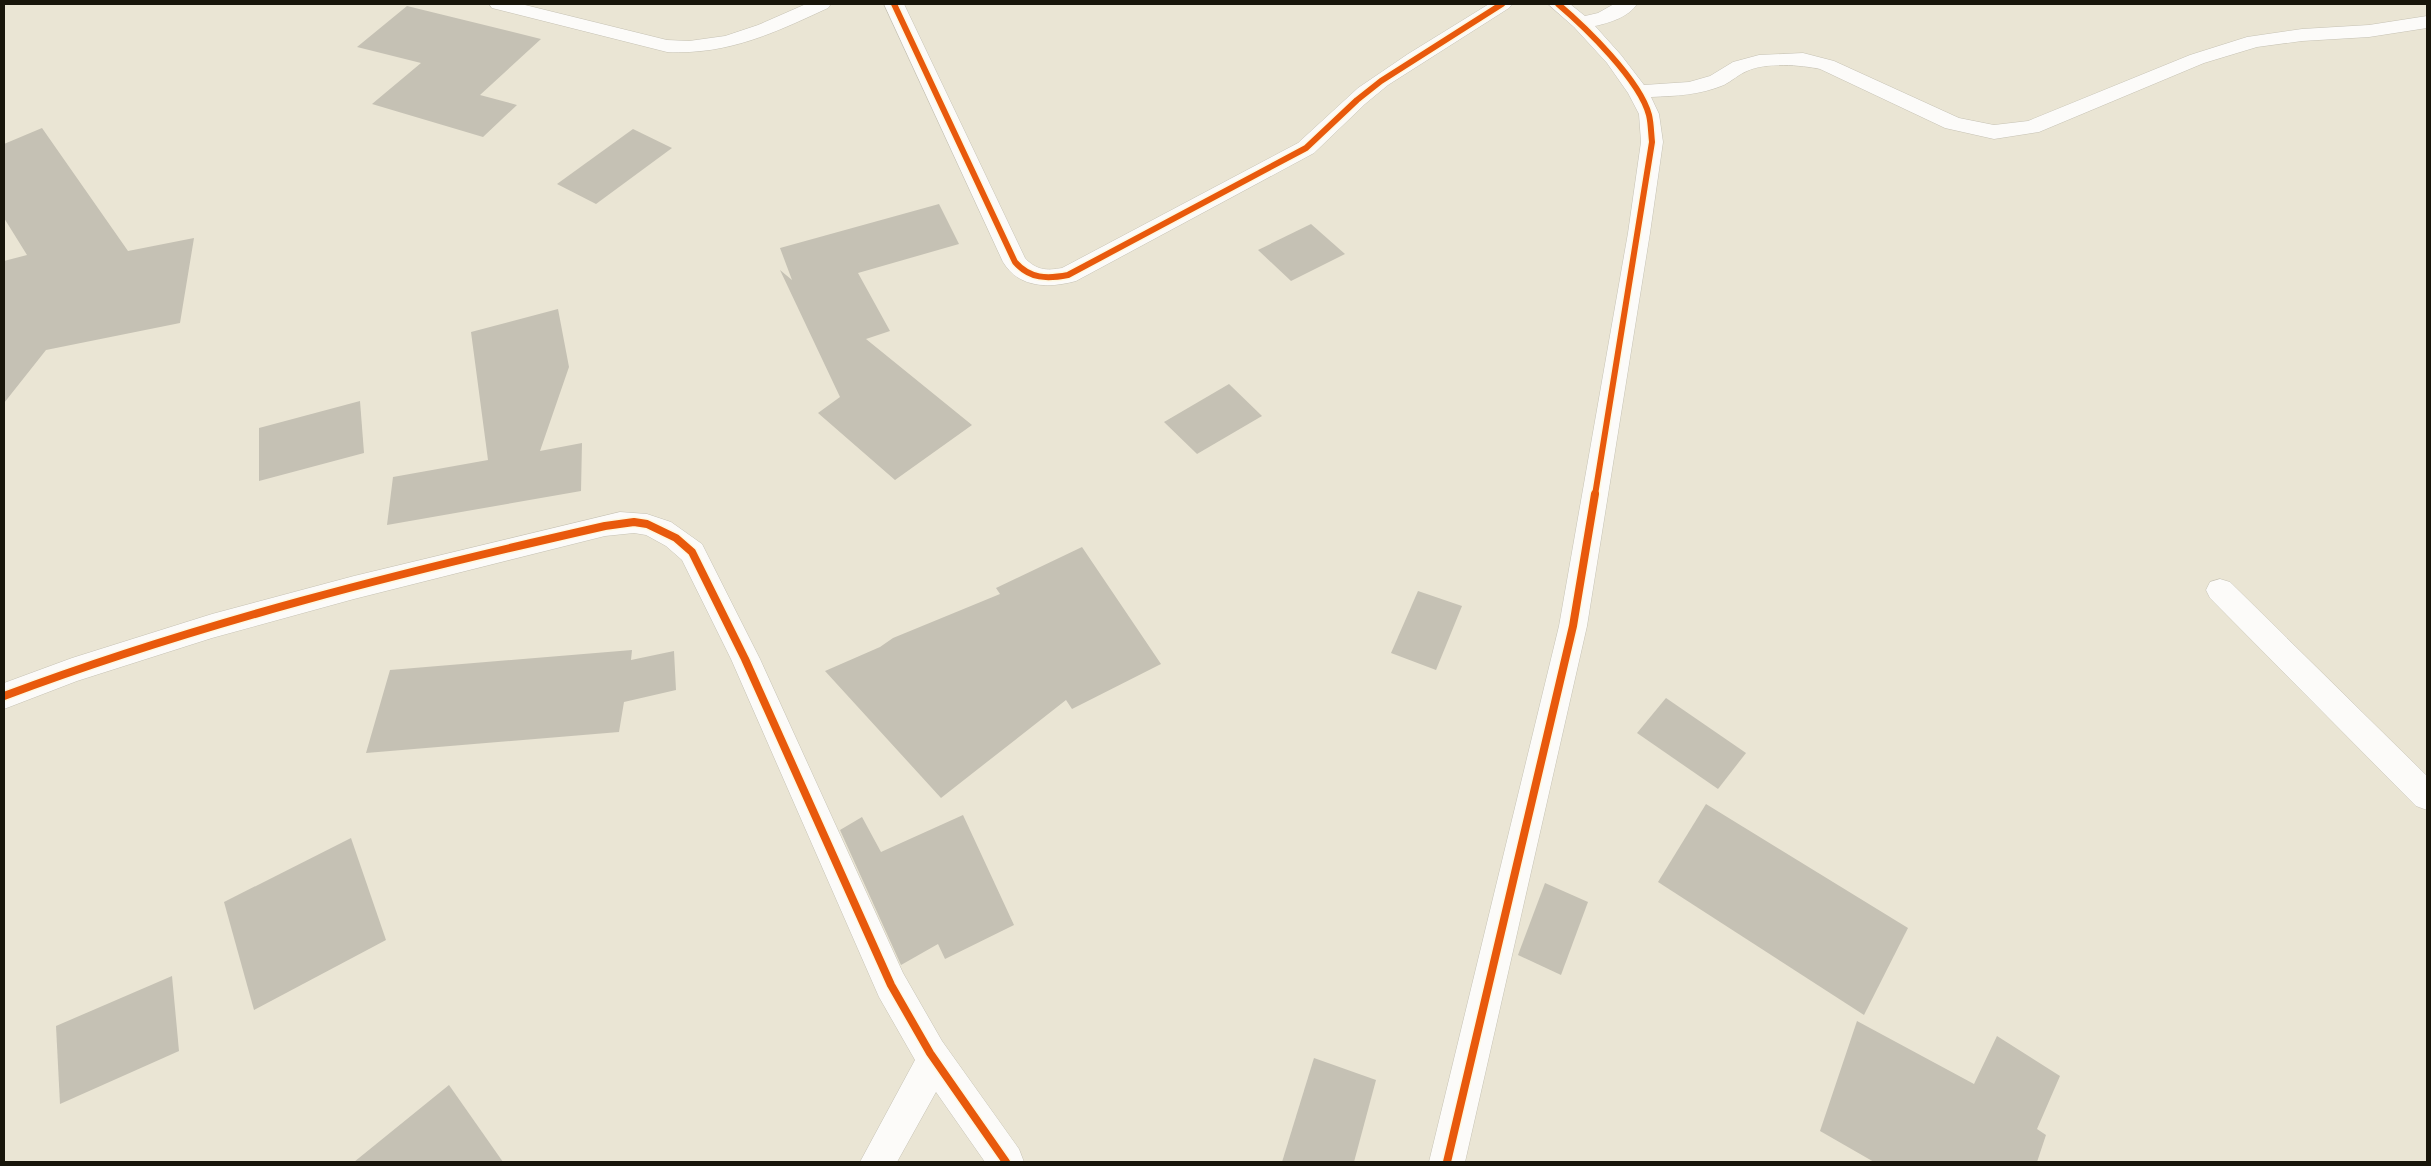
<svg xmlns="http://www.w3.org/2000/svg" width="2431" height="1166" viewBox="0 0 2431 1166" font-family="Rubik,sans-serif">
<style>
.building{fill:#c5c1b4}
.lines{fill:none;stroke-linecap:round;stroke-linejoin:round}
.minor-casing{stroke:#c6c2b4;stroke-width:1}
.minor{fill:#fcfbf9;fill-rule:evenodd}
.cycleway-far1-casing{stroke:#fef8df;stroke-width:9}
.cycleway-casing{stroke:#fef8df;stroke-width:11}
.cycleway-far1{stroke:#e8590c;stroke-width:6}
.cycleway{stroke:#e8590c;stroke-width:8}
</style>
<rect width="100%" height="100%" fill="#eae5d4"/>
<g class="building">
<path d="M407,6L541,39L480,95L517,105L483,137L372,104L421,63L357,47Z"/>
<path d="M42,128L128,251L194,238L180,323L46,350L4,403V261L27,255L4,218V144Z"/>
<path d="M633,129L672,148L596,204L557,184Z"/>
<path d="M939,204L959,244L858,273L890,331L866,339L972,425L895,480L818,413L840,397L780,270L792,280L780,248Z"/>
<path d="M1311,224L1345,254L1291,281L1258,250Z"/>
<path d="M558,309L569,367L540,451L582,443L581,491L387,525L393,477L488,460L471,332Z"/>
<path d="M1229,384L1262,416L1197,454L1164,422Z"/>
<path d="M360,401L364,453L259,481V428Z"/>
<path d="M1082,547L1161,664L1072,709L1066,700L941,798L825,671L880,647L893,638L1000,594L996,588Z"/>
<path d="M1418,591L1462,606L1436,670L1391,653Z"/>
<path d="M632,650L631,660L674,651L676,690L624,702L619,732L366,753L390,670Z"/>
<path d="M1666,698L1746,753L1718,789L1637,733Z"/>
<path d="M1706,804L1908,928L1864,1015L1658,882Z"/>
<path d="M963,815L1014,925L945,959L938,944L901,965L840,830L862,817L881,852Z"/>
<path d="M351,838L386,940L254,1010L224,902Z"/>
<path d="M1545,883L1588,902L1561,975L1518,955Z"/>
<path d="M172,976L179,1051L60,1104L56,1026Z"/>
<path d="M1857,1021L1974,1084L1997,1036L2060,1076L2037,1129L2046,1135L2037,1162H1874L1820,1131Z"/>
<path d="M1314,1058L1376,1080L1354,1162H1282Z"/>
<path d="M449,1085L503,1162H354Z"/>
</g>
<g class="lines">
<defs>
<g id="minor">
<path d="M489,4H521L667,40L689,41L725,36L758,25L806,4H831L828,8C774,33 728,55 667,52L492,8Z"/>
<path d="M884,4H904L1025,258C1036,270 1046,271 1062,268L1298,143L1358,88L1408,54L1489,4H1512L1509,8L1388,85L1365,104L1314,153L1076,281C1050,288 1019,289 1003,262Z"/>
<path d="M1548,4H1570L1585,16L1598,13L1614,4H1637C1629,17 1609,23 1595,26L1621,55L1644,85L1689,82L1710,76L1733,62L1759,55L1803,53L1834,61L1959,118L1994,125L2028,121L2190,55L2247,37L2302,29L2369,25L2427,16V28L2369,37L2302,41L2257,47L2204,63L2039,132L1994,139L1945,128L1820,69C1801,65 1766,62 1747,71C1739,74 1732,81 1724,85C1700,95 1676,96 1651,97L1659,114L1663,142L1650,233L1587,626L1465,1162H1429L1559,626L1628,233L1641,142L1639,114L1628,93L1607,63L1574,27Z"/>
<path d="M620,512L647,514L671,522L702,544L760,659L903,973L942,1041L1019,1149L1024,1162H985L936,1092L897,1162H860L915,1060L879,997L731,659L682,560L666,546L646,535L634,533L605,536L354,599L212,638L77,681L4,709V683L72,658L212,614L354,576Z"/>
<path d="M2220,579L2230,582L2427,776V810L2416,806L2210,598L2206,590L2210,582Z"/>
</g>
</defs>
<use href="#minor" class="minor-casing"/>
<use href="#minor" class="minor"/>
<defs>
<g id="cycleway-far1">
<path d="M894,4L1015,262C1030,279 1047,279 1068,275L1306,148L1357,100L1381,81L1502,4"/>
<path d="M1558,4C1585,27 1640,80 1649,115C1651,123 1651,133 1652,142L1595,495"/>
</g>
<g id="cycleway">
<path d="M4,696C199,623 402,572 605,526L634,522L647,524L676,538L692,552L745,659L891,985L930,1053L1006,1162"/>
<path d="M1447,1162L1573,626L1595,494"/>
</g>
</defs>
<use href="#cycleway-far1" class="cycleway-far1-casing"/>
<use href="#cycleway" class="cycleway-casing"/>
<use href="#cycleway-far1" class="cycleway-far1"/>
<use href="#cycleway" class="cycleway"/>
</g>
<rect width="2431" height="1166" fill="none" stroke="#18150a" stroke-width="10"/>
</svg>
